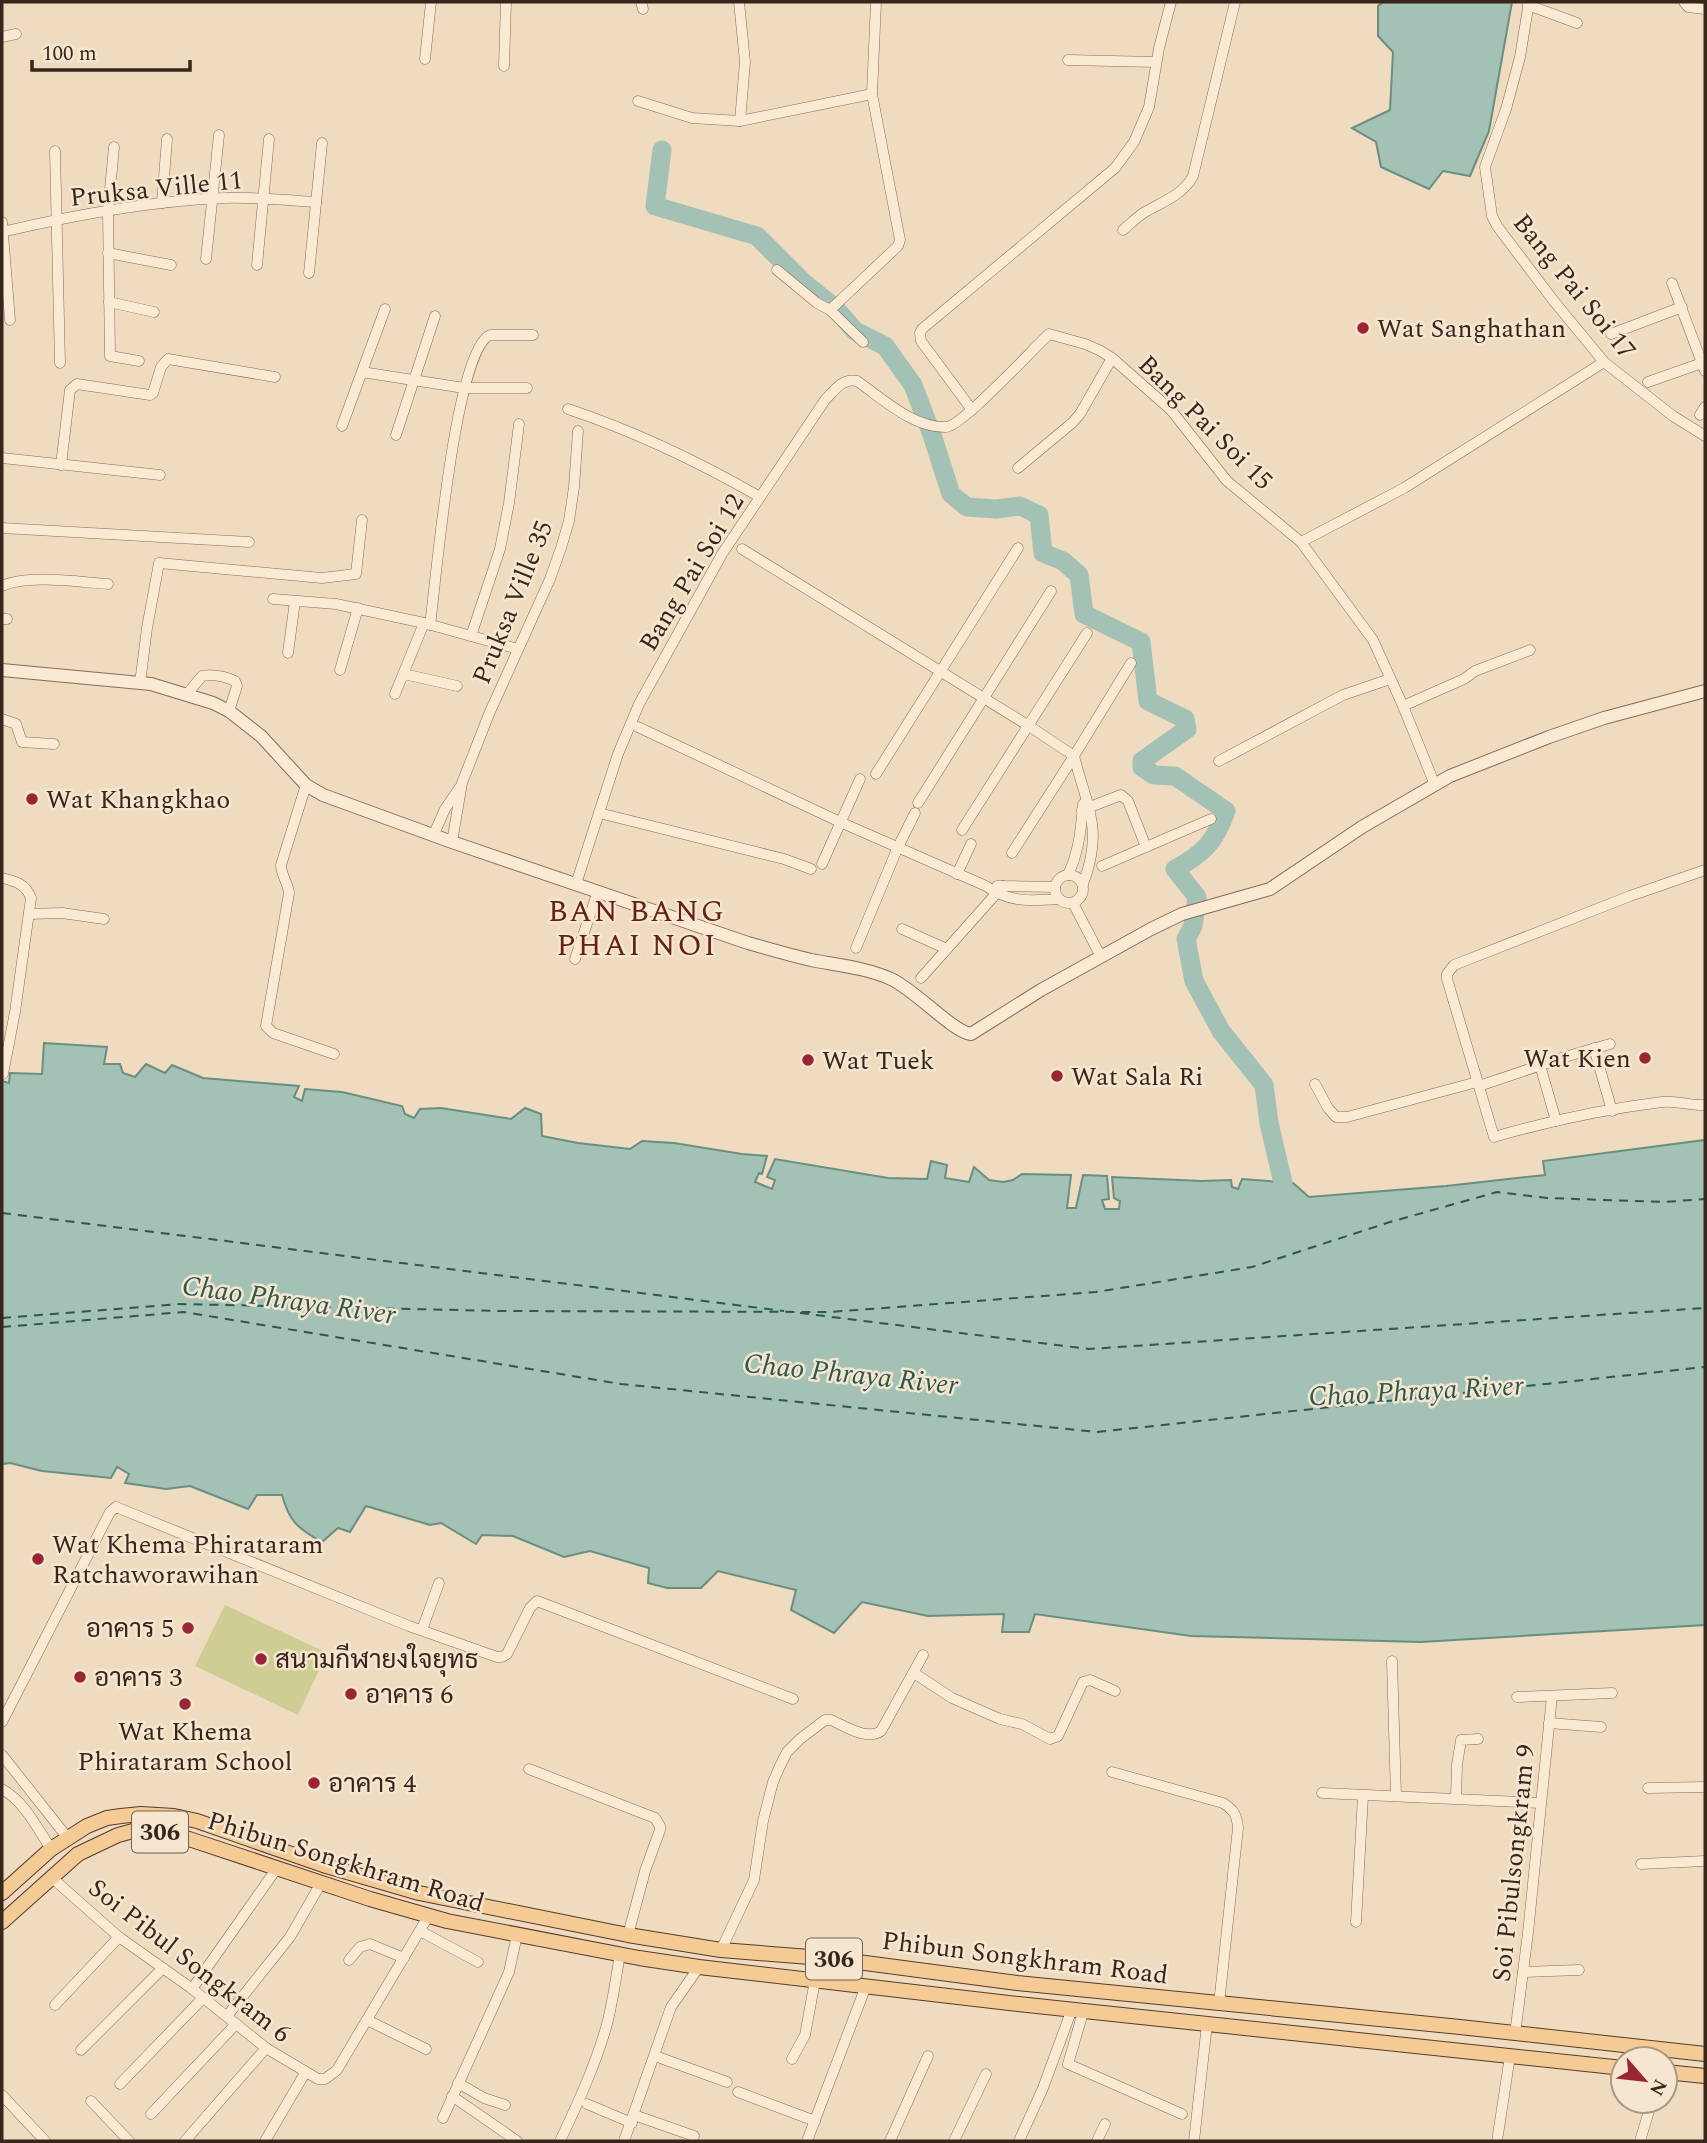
<svg xmlns="http://www.w3.org/2000/svg" width="1707" height="2143" viewBox="0 0 1707 2143" font-family="Spectral,Sarabun,serif">
<style>
.green{fill:#cecd93}
.water{fill:#a3c1b4;stroke:#698f81;stroke-width:2}
.lines{fill:none;stroke-linecap:round;stroke-linejoin:round}
.river{stroke:#a3c1b4;stroke-width:19}
.ferry{stroke:#2b5850;stroke-width:2;stroke-dasharray:9 7;stroke-linecap:butt}
.minor-casing{stroke:#896b57;stroke-width:11}
.tertiary-casing{stroke:#896b57;stroke-width:14}
.primary-casing{stroke:#563a2c;stroke-width:16}
.minor{stroke:#fae9d3;stroke-width:10}
.tertiary{stroke:#fae9d3;stroke-width:12}
.primary{stroke:#f5cb95;stroke-width:14}
.poi-dot{fill:#9a2534;stroke:#f7e6cf;stroke-width:2.5}
.labels{text-anchor:middle;stroke-width:5;stroke-linejoin:round;paint-order:stroke}
.shield{fill:#f7e6cf;stroke:#716052;stroke-width:2}
.shield-label{font-size:24px;font-weight:bold;fill:#38261c}
.street-label{font-size:26px;fill:#38261c;stroke:#f7e6cf}
.poi-label{font-size:26px;fill:#38261c;stroke:#f7e6cf;text-anchor:start}
.water-label{font-size:28px;font-style:italic;fill:#2b5850;stroke:#f7e6cf}
.quarter-label{font-size:30px;letter-spacing:2px;fill:#66201a;stroke:#f7e6cf}
</style>
<rect width="100%" height="100%" fill="#efdbbf"/>
<path class="green" d="M225,1605L327,1653L298,1715L195,1666Z"/>
<g class="water">
<path d="M1383,2H1512L1489,131L1470,176L1443,171L1429,189L1381,167L1376,142L1352,128L1390,110L1393,52L1378,36V6Z"/>
<path d="M44,1043L107,1047L104,1064H120L123,1073L135,1077L146,1064L165,1073L172,1065L203,1078L299,1086L294,1097L302,1101L305,1089L342,1092L402,1106L405,1114L414,1118L420,1109L441,1108L511,1119L525,1108L541,1114L542,1136L578,1143L630,1149L642,1141L674,1143L742,1154L767,1156L762,1174L759,1173L755,1182L772,1189L775,1180L767,1177L775,1159L888,1178L927,1179L931,1161L947,1165L945,1178L969,1182L974,1167L989,1180L1003,1182L1013,1180L1022,1174L1071,1175L1067,1208H1076L1083,1175L1107,1176L1109,1199L1102,1200L1105,1209H1119L1120,1201L1114,1198L1112,1177L1202,1181L1231,1180L1232,1187L1238,1189L1242,1179L1293,1183L1309,1197L1446,1186L1545,1175L1543,1161L1705,1140V1625L1421,1642L1191,1636L1035,1614L1029,1632H1002L1004,1614L928,1616L862,1602L834,1633L791,1610L796,1590L718,1571L701,1588H667L648,1583L649,1568L590,1551L564,1557L513,1536L482,1535L476,1544L441,1523L430,1525L366,1506L350,1532L338,1528L322,1542C298,1529 289,1521 282,1495H257L248,1509L190,1486L166,1489L125,1483L129,1474L117,1467L111,1478L42,1471L10,1463L2,1464V1081L9,1083L10,1073L42,1074Z"/>
</g>
<g class="lines">
<path class="river" d="M662,150L655,206L757,236L804,283L835,308L855,331L885,346L913,385L932,435L951,494L967,507L996,509L1020,506L1039,515L1043,553L1063,561L1079,575L1084,614L1141,642L1148,701L1185,719L1187,729L1142,761V767L1154,775L1175,776L1226,811C1215,842 1203,854 1175,869L1197,897L1193,926L1186,939L1194,981L1221,1031L1264,1085L1269,1123L1283,1183L1284,1207"/>
<g class="ferry">
<path d="M2,1213L784,1311"/>
<path d="M800,1313L1089,1349L1705,1308"/>
<path d="M2,1318L179,1304L503,1311L830,1312L1096,1292L1252,1267L1390,1222L1497,1192L1547,1198L1664,1202L1705,1199"/>
<path d="M2,1327L184,1312L621,1384L1097,1432L1705,1367"/>
</g>
<defs>
<g id="minor">
<path d="M641,2L643,9"/>
<path d="M739,2L745,62L740,121L872,94"/>
<path d="M1529,2L1520,57L1506,109L1485,167L1492,216L1497,226L1553,300L1604,362L1673,416L1705,436"/>
<path d="M1684,2L1688,7L1705,9"/>
<path d="M1528,5L1577,23"/>
<path d="M2,37L16,34"/>
<path d="M425,59L431,2"/>
<path d="M1068,60L1156,62"/>
<path d="M504,66L506,2"/>
<path d="M638,101L692,118L740,121"/>
<path d="M114,147L108,211L110,356L139,361"/>
<path d="M55,151L60,363"/>
<path d="M162,203L167,139"/>
<path d="M2,222L10,320"/>
<path d="M1123,230C1130,224 1137,217 1145,212C1162,202 1183,195 1193,176L1235,2"/>
<path d="M2,232C74,215 150,201 224,198C255,197 285,200 316,202"/>
<path d="M108,253L171,265"/>
<path d="M206,259L219,135"/>
<path d="M257,265L269,139"/>
<path d="M777,270L817,303L830,310L898,246L900,240L872,94L876,2"/>
<path d="M309,273L322,143"/>
<path d="M1672,283L1705,371"/>
<path d="M109,302L154,312"/>
<path d="M830,310L863,342"/>
<path d="M1611,334L1682,307"/>
<path d="M362,372L464,388H527"/>
<path d="M1648,382L1702,363"/>
<path d="M568,409C634,431 699,462 760,497"/>
<path d="M972,410L921,341L920,333L922,329L1115,168L1134,142L1149,107L1159,48L1171,2"/>
<path d="M1700,415L1705,407"/>
<path d="M342,426L385,309"/>
<path d="M396,435L435,316"/>
<path d="M2,458L160,475"/>
<path d="M61,465L70,390L77,384L150,395L153,393L161,367L168,359L275,377"/>
<path d="M1018,468L1072,423L1080,414L1112,358"/>
<path d="M2,528L249,542"/>
<path d="M1301,542L1404,488L1604,362"/>
<path d="M742,549L1029,726L1074,756L1012,853"/>
<path d="M2,586C28,574 78,582 108,584"/>
<path d="M273,599L336,604L424,623L518,649"/>
<path d="M2,619H7"/>
<path d="M430,625C436,581 455,350 490,335H533"/>
<path d="M471,636L500,549L509,503L519,424"/>
<path d="M288,653L295,601"/>
<path d="M340,670L358,608"/>
<path d="M404,674L457,686"/>
<path d="M140,683L147,628L159,563L322,578L356,574L362,520"/>
<path d="M187,694L202,676C215,674 224,676 235,681L237,686L229,711"/>
<path d="M395,694L424,623"/>
<path d="M1403,706L1464,679L1475,671L1530,650"/>
<path d="M2,719L16,724L22,742L54,744"/>
<path d="M638,727L840,822L986,886C1009,903 1033,901 1059,899"/>
<path d="M1219,761L1343,695L1390,679"/>
<path d="M876,774L1018,548"/>
<path d="M306,785L281,865C281,875 288,883 289,893L266,1026L273,1033L334,1054"/>
<path d="M918,803L1051,591"/>
<path d="M1082,810L1121,795L1128,801L1146,847L1211,819"/>
<path d="M599,813L784,859L811,869"/>
<path d="M962,830L1087,633"/>
<path d="M433,836L445,809L460,787"/>
<path d="M452,842L462,783L489,714L550,579L561,548L569,521L574,487L578,431"/>
<path d="M822,864L860,779"/>
<path d="M1102,866L1146,847"/>
<path d="M1705,870L1630,896L1454,965L1447,974V979L1494,1137C1549,1121 1605,1109 1662,1102C1677,1100 1690,1106 1705,1105"/>
<path d="M957,874L971,844"/>
<circle cx="1069" cy="889" r="14"/>
<path d="M1068,875C1079,851 1081,830 1083,804"/>
<path d="M2,878C15,881 26,884 31,898L15,1012L3,1074"/>
<path d="M576,884L618,754L639,704L722,554L825,400C835,390 842,378 857,381C883,399 913,428 946,427C961,427 1033,349 1049,334L1085,344L1099,350L1112,358L1171,410L1227,481L1301,542L1373,640L1403,706L1435,785"/>
<path d="M1083,884C1104,829 1087,808 1074,756L1131,663"/>
<path d="M997,886L1055,887"/>
<path d="M1073,903L1101,957"/>
<path d="M29,914L62,913L104,919"/>
<path d="M902,929L947,949"/>
<path d="M856,948L898,847L915,813"/>
<path d="M575,959L598,891"/>
<path d="M921,978L1003,886"/>
<path d="M1594,1048L1612,1111"/>
<path d="M1540,1065L1556,1121"/>
<path d="M1315,1084L1328,1108L1336,1117H1347L1477,1082"/>
<path d="M1479,1086L1568,1056L1610,1044"/>
<path d="M422,1630L439,1583"/>
<path d="M1392,1661L1396,1796"/>
<path d="M914,1673L952,1698L1000,1719L1022,1724L1050,1739L1058,1736L1083,1682L1090,1680L1115,1691"/>
<path d="M1517,1697L1612,1693"/>
<path d="M2,1722L110,1512L116,1507L409,1626L497,1657H502L507,1654L530,1608L537,1601L793,1699"/>
<path d="M1549,1723L1601,1727"/>
<path d="M2,1755L67,1837"/>
<path d="M529,1769L655,1818L660,1826V1830L645,1871L628,1935"/>
<path d="M1112,1772L1223,1803C1234,1810 1237,1815 1238,1828L1219,2004"/>
<path d="M1648,1788L1705,1787"/>
<path d="M2,1789C25,1802 37,1828 51,1849"/>
<path d="M1322,1793L1540,1803"/>
<path d="M1456,1798L1457,1765L1461,1740L1478,1739"/>
<path d="M1641,1864L1705,1861"/>
<path d="M51,1877L119,1937L191,1988L266,2048L318,2079H325L337,2070L429,1915"/>
<path d="M1356,1922L1363,1796"/>
<path d="M420,1931L478,1962"/>
<path d="M721,1950L754,1880L763,1821L773,1782L780,1766L787,1752L800,1739L825,1720H831C845,1726 867,1741 881,1731L923,1655"/>
<path d="M349,1960L360,1947L370,1944L404,1958"/>
<path d="M1523,1972L1579,1970"/>
<path d="M192,1989L277,1868"/>
<path d="M55,2005L119,1937"/>
<path d="M1084,2009L1068,2064L1182,2114"/>
<path d="M227,2016L290,1937L321,1883"/>
<path d="M367,2020L426,2049"/>
<path d="M1515,2034L1528,1933L1552,1696"/>
<path d="M81,2050L163,1968"/>
<path d="M655,2056L727,2082"/>
<path d="M792,2059L805,2035L819,1959"/>
<path d="M458,2083L484,2098L505,2105"/>
<path d="M120,2084L203,1998"/>
<path d="M738,2092L815,2121"/>
<path d="M2,2095L45,2141"/>
<path d="M452,2096L517,2141"/>
<path d="M91,2101L129,2141"/>
<path d="M587,2104L632,2123"/>
<path d="M151,2114L236,2024"/>
<path d="M634,2115L694,2136"/>
<path d="M443,2118L509,1972L517,1935"/>
<path d="M185,2141L266,2048"/>
<path d="M265,2141L305,2073"/>
<path d="M560,2141C578,2103 596,2064 607,2024C613,2001 616,1977 620,1954"/>
<path d="M624,2141L671,2007L699,1967"/>
<path d="M807,2141L866,1986"/>
<path d="M890,2141L928,2056"/>
<path d="M954,2141L986,2074"/>
<path d="M1019,2141L1043,2088L1072,2009"/>
<path d="M1097,2141L1105,2124"/>
<path d="M1194,2141L1207,2024"/>
<path d="M1497,2141L1510,2056"/>
<path d="M1640,2141L1652,2101"/>
</g>
<path id="tertiary" d="M2,670L151,684L213,703L229,711L261,736L306,785L323,795L452,842L748,943C769,949 790,955 811,960C837,965 867,968 891,979C914,989 953,1032 971,1034L1041,990L1151,929L1182,914L1270,889L1362,827L1450,776L1549,737L1604,718L1705,691"/>
<g id="primary">
<path d="M2,1893L51,1849L87,1826L107,1818L121,1816L141,1814L174,1816L197,1821L323,1865L419,1893L628,1935L721,1950L835,1959L1017,1983L1460,2027L1705,2054"/>
<path d="M2,1922L78,1854L118,1835L133,1831H151L186,1838L370,1899L447,1921L639,1958L699,1967L1018,2004L1623,2068"/>
<path d="M1665,2072L1705,2076"/>
</g>
</defs>
<use href="#minor" class="minor-casing"/>
<use href="#tertiary" class="tertiary-casing"/>
<use href="#primary" class="primary-casing"/>
<use href="#minor" class="minor"/>
<use href="#tertiary" class="tertiary"/>
<use href="#primary" class="primary"/>
</g>
<g class="poi-dot">
<circle cx="1363" cy="328" r="7"/>
<circle cx="32" cy="799" r="7"/>
<circle cx="1645" cy="1058" r="7"/>
<circle cx="808" cy="1060" r="7"/>
<circle cx="1057" cy="1076" r="7"/>
<circle cx="38" cy="1559" r="7"/>
<circle cx="188" cy="1628" r="7"/>
<circle cx="261" cy="1659" r="7"/>
<circle cx="80" cy="1677" r="7"/>
<circle cx="351" cy="1694" r="7"/>
<circle cx="185" cy="1704" r="7"/>
<circle cx="314" cy="1783" r="7"/>
</g>
<g class="labels">
<g class="shield">
<rect x="132" y="1811.5" width="56" height="41" rx="5"/>
<rect x="806" y="1938.5" width="56" height="41" rx="5"/>
</g>
<g class="shield-label">
<text x="160" y="1840">306</text>
<text x="834" y="1967">306</text>
</g>
<g class="street-label">
<text transform="translate(156 188) rotate(-6)" y="9">Pruksa Ville 11</text>
<text transform="translate(1575 286) rotate(51)" y="9">Bang Pai Soi 17</text>
<text transform="translate(1206 422) rotate(45)" y="9">Bang Pai Soi 15</text>
<text transform="translate(691 572) rotate(-59)" y="9">Bang Pai Soi 12</text>
<text transform="translate(512 602) rotate(-68)" y="9">Pruksa Ville 35</text>
<text transform="translate(346 1861) rotate(17)" y="9">Phibun Songkhram Road</text>
<text transform="translate(1513 1863) rotate(-84)" y="9">Soi Pibulsongkram 9</text>
<text transform="translate(1025 1957) rotate(7)" y="9">Phibun Songkhram Road</text>
<text transform="translate(190 1960) rotate(38)" y="9">Soi Pibul Songkram 6</text>
</g>
<g class="poi-label">
<text x="1377" y="337">Wat Sanghathan</text>
<text x="46" y="808">Wat Khangkhao</text>
<text x="1631" y="1067" text-anchor="end">Wat Kien</text>
<text x="822" y="1069">Wat Tuek</text>
<text x="1071" y="1085">Wat Sala Ri</text>
<text x="52" y="1553">Wat Khema Phirataram<tspan x="52" dy="30">Ratchaworawihan</tspan></text>
<text x="174" y="1637" text-anchor="end">อาคาร 5</text>
<text x="275" y="1668">สนามกีฬายงใจยุทธ</text>
<text x="94" y="1686">อาคาร 3</text>
<text x="365" y="1703">อาคาร 6</text>
<text x="185" y="1740" text-anchor="middle">Wat Khema<tspan x="185" dy="30">Phirataram School</tspan></text>
<text x="328" y="1792">อาคาร 4</text>
</g>
<g class="water-label">
<text transform="translate(289 1299) rotate(8)" y="10">Chao Phraya River</text>
<text transform="translate(851 1373) rotate(6)" y="10">Chao Phraya River</text>
<text transform="translate(1416 1390) rotate(-3)" y="10">Chao Phraya River</text>
</g>
<g class="quarter-label">
<text x="637" y="921">BAN BANG<tspan x="637" dy="34">PHAI NOI</tspan></text>
</g>
</g>
<rect width="1707" height="2143" fill="none" stroke="#38261c" stroke-width="7"/>
<g transform="translate(1644 2080) rotate(118)"><circle r="33" fill="#f7e6cf" stroke="#ab9987" stroke-width="2"/>
<path d="M0-5L12 26L0 18L-12 26Z" fill="#9a2534"/>
<text y="-10" font-size="19" font-weight="bold" text-anchor="middle" fill="#38261c">N</text>
</g>
<path d="M32 60v10h158v-10" fill="none" stroke="#38261c" stroke-width="3.5"/>
<text x="42" y="60" font-size="21" fill="#38261c" stroke="#f7e6cf" stroke-width="5" paint-order="stroke">100 m</text>
</svg>
